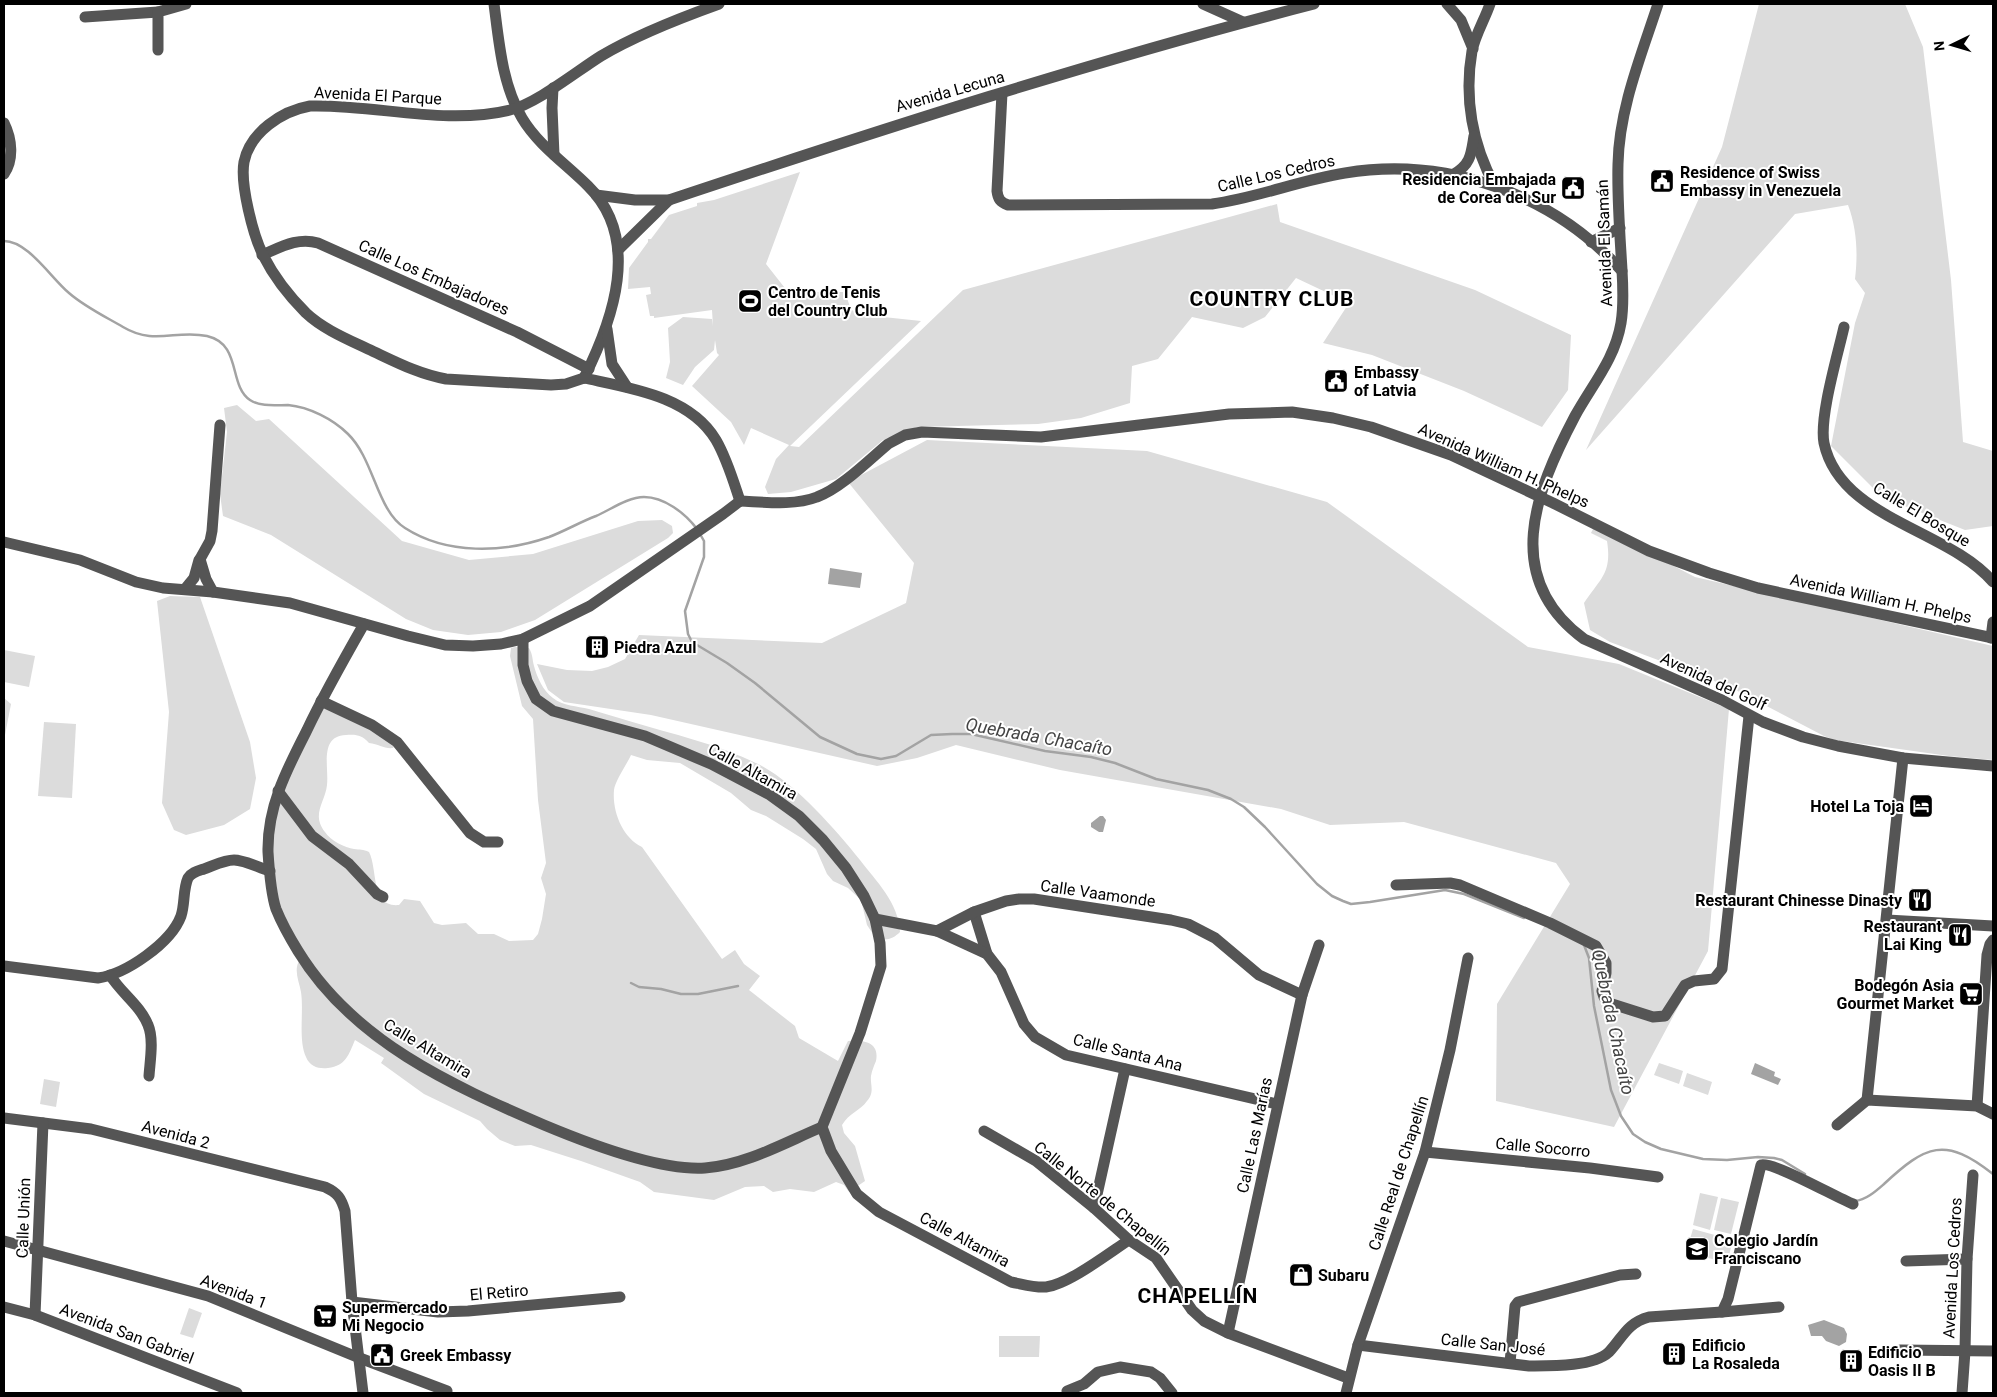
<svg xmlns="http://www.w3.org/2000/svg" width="1997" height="1397" viewBox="0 0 1997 1397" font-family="Roboto,sans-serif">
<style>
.green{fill:#dcdcdc}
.water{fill:#a3a3a3}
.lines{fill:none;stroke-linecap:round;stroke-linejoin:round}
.stream{stroke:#a3a3a3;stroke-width:2.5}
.minor{stroke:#555;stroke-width:11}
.labels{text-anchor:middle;stroke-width:4;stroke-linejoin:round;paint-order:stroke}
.street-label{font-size:16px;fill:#000;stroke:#fff}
.poi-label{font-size:16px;font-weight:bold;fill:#000;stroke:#fff;text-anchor:start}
.water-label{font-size:18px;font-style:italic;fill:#444;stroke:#fff}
.district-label{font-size:21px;font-weight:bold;letter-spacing:1px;fill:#000;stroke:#fff}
</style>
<rect width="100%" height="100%" fill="#fff"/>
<g class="green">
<path d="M1759,4H1905L1923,47L1951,280L1963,442L1993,451V526L1965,530L1882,497L1831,446L1855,323L1865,293L1855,279C1858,254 1857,229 1848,205L1795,214L1586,450L1722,147Z"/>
<path d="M800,172L766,264L788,292H845L851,310L874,316L921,321L790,446L799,447L963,290L1277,204L1280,222L1475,290L1571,335L1568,390L1542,427L1464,391L1372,355L1323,343L1349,303L1296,278L1265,317L1243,328L1192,317L1158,359L1132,366L1130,403L1081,418L1038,424L917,427L883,440L836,479L791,492L768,494L765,487L776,459L789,445L751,428L744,445L731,422L692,386L719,355L717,353L715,340L714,350L695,367L683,385L666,378L670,362L668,328L683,317L712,319L713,326L712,310L654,318V316H650L646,295L651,294L650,287L628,289L629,268L648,242V239H651L669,215L697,206V203L714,200Z"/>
<path d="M237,405L256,421L269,419L402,541L469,560L533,554L638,521L662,520L672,526L673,533L668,538L535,620L501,632L468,635L433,630L406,619L271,535L223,516L220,494L227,432L224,408Z"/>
<path d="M927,440L1147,451L1327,502L1528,647L1619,664L1729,709L1708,951L1614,1127L1496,1101L1497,1004L1570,884L1556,863L1404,822L1330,825L1281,809L1060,770L956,745L917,758L877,766L651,715L564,702L548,690L537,664L567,670L592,671L608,667L625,659L639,635L822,643L906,603L914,563L848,482Z"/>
<path d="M1595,525L1695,577L1993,646V760L1949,756L1835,740L1824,736L1730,687L1610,642L1590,630L1584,603C1601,578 1612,573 1607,541L1591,533Z"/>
<path d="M170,596L200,597L250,742L256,778L250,809L224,825L186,835L174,830L162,803L169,712L157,601Z"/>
<path d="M515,647L529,648C533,655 532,659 534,666C537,677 543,691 553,698C563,706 577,706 589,709C602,713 616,717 629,721C672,734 718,744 758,764C794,782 835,829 860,860C876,881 899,903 900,932C893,939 885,942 875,937L867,925L861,900L848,888L833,881L827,874L816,849L803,839L766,816L751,810L731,793L680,763L647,760L631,755C627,764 615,781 614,790C612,812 623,838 642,847L722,959L735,950L744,964L760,976L749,990L795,1026L799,1038L838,1061L848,1041C862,1040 880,1041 876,1061C874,1066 872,1070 871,1076C870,1085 875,1092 867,1101C860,1111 849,1113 842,1125L844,1133L855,1146L865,1181L849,1192L844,1185L836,1182L814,1192L790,1189L773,1192L764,1186L745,1187L714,1200L654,1192L640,1182L581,1161L531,1145L515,1146L500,1140L487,1129L480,1121L424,1094L381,1063L384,1058L355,1040C349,1054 346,1066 328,1068C319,1069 310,1067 306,1057C298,1040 304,1012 301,992C299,981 293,970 300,959L288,934L270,871L271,813L321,701L397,742L393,748C384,749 379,744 369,743C362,735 356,734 346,735C319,736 329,767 327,785C325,803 311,814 325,832C330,840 345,848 354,849C360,850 363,849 369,852C378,869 370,908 399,905L404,899L420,901L434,923L442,925L466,923L478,934H494L509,941L533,940L538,934L542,919L546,894L541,878L546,863L538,800L533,719L522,706L510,656L511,648Z"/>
<path d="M4,650L35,656L29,687L4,682Z"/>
<path d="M4,698L11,704L4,740Z"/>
<path d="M44,722L76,724L72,798L38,796Z"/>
<path d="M1659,1063L1683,1071L1679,1084L1654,1075Z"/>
<path d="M1687,1073L1712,1082L1708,1095L1683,1086Z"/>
<path d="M44,1079L60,1082L56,1107L40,1104Z"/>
<path d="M1700,1193L1718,1197L1710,1230L1693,1225Z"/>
<path d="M1721,1198L1739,1202L1731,1234L1714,1230Z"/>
<path d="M1693,1229L1733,1240L1727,1263L1686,1252Z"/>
<path d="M189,1308L202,1313L193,1338L180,1334Z"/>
<path d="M999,1336H1040L1039,1357H999Z"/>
</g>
<g class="water">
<path d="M830,568L862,573L860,588L828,584Z"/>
<path d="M1100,816H1103L1106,820L1103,832H1099L1091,827V823Z"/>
<path d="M1755,1063L1775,1072L1774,1076L1781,1079L1778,1085L1751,1074Z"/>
<path d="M1824,1320L1844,1328L1847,1334L1846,1342L1839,1346L1826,1341L1822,1336H1811L1808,1325Z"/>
</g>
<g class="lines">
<g class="stream">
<path d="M4,241C28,241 51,278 69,293C85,307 106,317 123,327C155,346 176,329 207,336C242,344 228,385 250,400C260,407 276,405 288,405C309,407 333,419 348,434C374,459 377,511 405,528C447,555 503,553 549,537C565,531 580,522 596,516C610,510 628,497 644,497C664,497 685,513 697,529"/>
<path d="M700,534L704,541V557L685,611L688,634L692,642L727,663L755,683L820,737L857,754L881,759L896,756L931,735L952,734H971L1045,751L1091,757L1115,763L1156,779L1208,790L1231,799L1244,807L1265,827L1317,884L1332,896L1343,901L1351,904L1370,902L1445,890L1464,894L1524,918"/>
<path d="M1584,945L1589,958L1594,1006L1611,1090L1621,1116L1633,1134L1645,1142L1661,1149L1703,1159L1727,1160L1758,1157L1774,1158L1782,1160L1805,1174"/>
<path d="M631,983L639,987L661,989L681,994H698L738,986"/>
<path d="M1855,1201C1866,1200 1876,1191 1884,1184C1926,1145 1945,1136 1993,1174"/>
</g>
<g class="minor">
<path d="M494,4C499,42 502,84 522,118C538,145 566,164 588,186C642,239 613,320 584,378"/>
<path d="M1203,4L1243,22"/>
<path d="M1447,4L1461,20L1473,49"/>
<path d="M1490,4C1485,19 1475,35 1472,51C1464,97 1472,145 1495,186"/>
<path d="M1658,4C1641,56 1619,109 1618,164C1617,199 1620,235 1622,270C1623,287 1624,305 1621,323C1615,359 1592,385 1575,416C1535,492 1501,578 1584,639L1722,700L1763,722L1803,737L1838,746L1903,758L1993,766"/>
<path d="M85,17L158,12"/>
<path d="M158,50V12L186,4"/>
<path d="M553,88L552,108L554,155"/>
<path d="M1002,93L997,191C998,199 1000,202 1008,205L1212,204C1257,198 1300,180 1345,173C1447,156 1553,194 1622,271"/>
<path d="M4,123C12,139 14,160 4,174"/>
<path d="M1454,174C1471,164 1471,154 1474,136"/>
<path d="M596,195L635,200H669C882,129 1096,60 1314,4"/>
<path d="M1591,242L1620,228"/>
<path d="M618,250L669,200"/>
<path d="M262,255C281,247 298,237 318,243L517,332L589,369"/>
<path d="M1844,327C1838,354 1819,417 1824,443C1840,519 1948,529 1993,582"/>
<path d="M607,329L612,364L627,387"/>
<path d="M584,378L566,384L551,385L446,379C418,374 394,361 368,349C347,339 323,329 306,313C290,297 273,275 263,255C253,235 240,184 244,162C250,132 282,111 310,106C376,104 444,126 510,110C536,104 577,71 601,56C636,35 680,18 719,4"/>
<path d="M584,378C630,388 690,396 716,440C727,459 733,480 740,501"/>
<path d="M740,501C764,502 794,506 817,497C840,489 869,460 888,444L905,435L922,432L1041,437L1229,414L1292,412L1333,418L1371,427L1451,455L1553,503L1649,551L1709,573L1758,588L1993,638"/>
<path d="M4,542L80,560L136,582L163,588L213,592L290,603L408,636L445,645L473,646L501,644L523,639L590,606L723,514L740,501"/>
<path d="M185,589L194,578L199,560"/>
<path d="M213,592L206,579L200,559L210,541L212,531L220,425"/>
<path d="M364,624C344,659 324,694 307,730C287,769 267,807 268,852C269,868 271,894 276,909C282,924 290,938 298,951C353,1041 451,1085 544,1125C587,1143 660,1171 705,1168C746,1165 786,1142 822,1127"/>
<path d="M1991,638L1993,622"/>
<path d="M523,639V665L527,681L536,699L553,711L645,736L711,764L770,795L799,816L823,840L846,868L864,896L875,919L880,943L881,966L860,1033L822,1127L831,1151L857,1194L879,1212L1011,1282C1022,1284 1035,1288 1046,1287C1069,1284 1109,1253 1129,1240"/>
<path d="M321,701L372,725L397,742L470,833L484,842H498"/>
<path d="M278,791L312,836L349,864L377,894L383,897"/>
<path d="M1396,885L1450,883L1460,885L1550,923L1596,946L1606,963V973L1602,991L1604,997L1609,1003L1653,1017L1665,1016L1685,985L1694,981L1714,979L1722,969L1749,716"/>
<path d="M974,912L987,954"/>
<path d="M875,919L937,931L974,912L1006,901L1019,899H1034L1171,920L1188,924L1215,938L1259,975L1302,995"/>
<path d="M1887,920L1993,926"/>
<path d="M937,931L987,954L1001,972L1024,1024L1035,1037L1066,1055L1277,1104"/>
<path d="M4,966L98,978C126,974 171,943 181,916C185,904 183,889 188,878C192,872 198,871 204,869C213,866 224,860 234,860C245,860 259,868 270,871"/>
<path d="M110,975C121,993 140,1005 148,1025C154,1039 150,1061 149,1076"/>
<path d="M1867,1100L1903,758"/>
<path d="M1977,1106L1987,955L1990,944L1993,940"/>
<path d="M4,1118L91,1129L325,1187C338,1193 341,1198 345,1211L352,1302L363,1393"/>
<path d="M1837,1125L1867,1100L1977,1106L1993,1114"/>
<path d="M984,1131L1036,1161L1094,1208L1129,1240L1156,1258L1192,1310L1204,1321L1228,1333L1348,1378"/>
<path d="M1425,1152L1590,1168L1658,1177"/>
<path d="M1094,1208L1125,1069"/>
<path d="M4,1241L208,1296L357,1357L447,1391"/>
<path d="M1906,1261L1967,1259"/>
<path d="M352,1302L438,1312L468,1311L620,1297"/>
<path d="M4,1307L35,1315L237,1393"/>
<path d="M1722,1312L1779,1307"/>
<path d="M35,1315L43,1123"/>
<path d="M1228,1333L1302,995L1319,945"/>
<path d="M1358,1345L1529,1366C1550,1366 1593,1367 1609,1352C1623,1337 1627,1323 1649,1317L1722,1312L1728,1299L1761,1165C1773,1161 1837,1198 1853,1204"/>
<path d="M1900,1350L1993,1351"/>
<path d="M1510,1363L1515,1306L1518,1302L1620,1275L1636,1274"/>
<path d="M1067,1391L1084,1384L1098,1372L1120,1367L1151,1372L1160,1378L1172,1393"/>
<path d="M1346,1393L1358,1345L1425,1152L1450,1050L1468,958"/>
<path d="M1962,1393L1965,1351L1967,1259L1973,1175"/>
</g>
</g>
<defs>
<symbol id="civic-square" viewBox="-11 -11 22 22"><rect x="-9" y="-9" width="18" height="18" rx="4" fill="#000" stroke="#fff"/><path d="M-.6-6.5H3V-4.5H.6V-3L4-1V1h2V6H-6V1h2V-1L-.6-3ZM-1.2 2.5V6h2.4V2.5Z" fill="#fff"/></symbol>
<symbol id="stadium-square" viewBox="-11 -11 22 22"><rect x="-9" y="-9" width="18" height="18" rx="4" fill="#000" stroke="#fff"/><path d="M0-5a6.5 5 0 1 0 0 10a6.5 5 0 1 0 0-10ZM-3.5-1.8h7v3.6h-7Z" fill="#fff"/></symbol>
<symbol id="building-square" viewBox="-11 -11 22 22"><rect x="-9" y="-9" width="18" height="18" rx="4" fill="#000" stroke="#fff"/><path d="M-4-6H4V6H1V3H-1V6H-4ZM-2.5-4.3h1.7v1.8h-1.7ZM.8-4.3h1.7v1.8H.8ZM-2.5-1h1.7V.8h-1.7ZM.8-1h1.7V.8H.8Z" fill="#fff"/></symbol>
<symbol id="hotel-square" viewBox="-11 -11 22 22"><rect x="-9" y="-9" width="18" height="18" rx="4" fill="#000" stroke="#fff"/><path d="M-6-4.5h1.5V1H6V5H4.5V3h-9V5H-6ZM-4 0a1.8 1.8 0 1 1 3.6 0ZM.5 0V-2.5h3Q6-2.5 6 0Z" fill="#fff"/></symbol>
<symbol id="restaurant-square" viewBox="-11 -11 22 22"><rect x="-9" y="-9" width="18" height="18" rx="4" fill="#000" stroke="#fff"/><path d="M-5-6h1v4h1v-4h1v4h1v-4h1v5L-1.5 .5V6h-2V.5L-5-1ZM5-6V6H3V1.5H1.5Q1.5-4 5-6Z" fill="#fff"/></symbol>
<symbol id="supermarket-square" viewBox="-11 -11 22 22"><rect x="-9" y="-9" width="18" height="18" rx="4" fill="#000" stroke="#fff"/><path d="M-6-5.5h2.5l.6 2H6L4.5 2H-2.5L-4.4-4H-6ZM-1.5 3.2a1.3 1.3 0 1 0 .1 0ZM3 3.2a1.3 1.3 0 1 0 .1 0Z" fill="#fff"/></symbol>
<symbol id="school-square" viewBox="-11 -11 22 22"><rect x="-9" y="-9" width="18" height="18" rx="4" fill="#000" stroke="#fff"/><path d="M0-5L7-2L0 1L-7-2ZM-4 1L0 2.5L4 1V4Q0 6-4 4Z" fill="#fff"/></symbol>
<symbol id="shop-square" viewBox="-11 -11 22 22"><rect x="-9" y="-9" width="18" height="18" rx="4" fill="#000" stroke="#fff"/><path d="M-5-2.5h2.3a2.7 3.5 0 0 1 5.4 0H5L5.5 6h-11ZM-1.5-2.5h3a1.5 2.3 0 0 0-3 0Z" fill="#fff"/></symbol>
</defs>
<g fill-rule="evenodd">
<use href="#civic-square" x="1648" y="167" width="28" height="28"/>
<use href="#civic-square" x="1559" y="174" width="28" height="28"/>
<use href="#stadium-square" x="736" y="287" width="28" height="28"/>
<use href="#civic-square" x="1322" y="367" width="28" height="28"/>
<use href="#building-square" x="583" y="633" width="28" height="28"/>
<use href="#hotel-square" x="1907" y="792" width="28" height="28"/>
<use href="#restaurant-square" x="1906" y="886" width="28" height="28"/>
<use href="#restaurant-square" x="1946" y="921" width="28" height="28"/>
<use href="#supermarket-square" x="1957" y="980" width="28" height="28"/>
<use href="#school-square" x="1683" y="1235" width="28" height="28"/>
<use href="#shop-square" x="1287" y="1261" width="28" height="28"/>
<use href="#supermarket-square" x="311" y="1302" width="28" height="28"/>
<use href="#building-square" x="1660" y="1340" width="28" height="28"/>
<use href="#civic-square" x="368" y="1341" width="28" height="28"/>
<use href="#building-square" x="1837" y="1347" width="28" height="28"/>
</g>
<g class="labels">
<g class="street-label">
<text transform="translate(950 91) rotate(-16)" y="6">Avenida Lecuna</text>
<text transform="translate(378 95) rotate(3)" y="6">Avenida El Parque</text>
<text transform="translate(1276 173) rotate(-13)" y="6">Calle Los Cedros</text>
<text transform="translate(1604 243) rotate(-92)" y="6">Avenida El Samán</text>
<text transform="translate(434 277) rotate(24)" y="6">Calle Los Embajadores</text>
<text transform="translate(1504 465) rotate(24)" y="6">Avenida William H. Phelps</text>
<text transform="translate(1922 514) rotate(31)" y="6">Calle El Bosque</text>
<text transform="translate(1881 598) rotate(12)" y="6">Avenida William H. Phelps</text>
<text transform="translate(1714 681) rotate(25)" y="6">Avenida del Golf</text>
<text transform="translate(753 771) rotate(29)" y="6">Calle Altamira</text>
<text transform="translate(1098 893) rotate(8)" y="6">Calle Vaamonde</text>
<text transform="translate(428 1048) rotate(31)" y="6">Calle Altamira</text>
<text transform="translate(1128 1052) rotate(14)" y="6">Calle Santa Ana</text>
<text transform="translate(176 1134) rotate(15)" y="6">Avenida 2</text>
<text transform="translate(1254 1135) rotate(-78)" y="6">Calle Las Marías</text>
<text transform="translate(1543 1147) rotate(5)" y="6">Calle Socorro</text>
<text transform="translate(1398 1173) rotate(-72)" y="6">Calle Real de Chapellín</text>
<text transform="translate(1103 1198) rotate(39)" y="6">Calle Norte de Chapellín</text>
<text transform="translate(23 1218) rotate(-88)" y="6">Calle Unión</text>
<text transform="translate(965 1239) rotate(28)" y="6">Calle Altamira</text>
<text transform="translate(1952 1268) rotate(-87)" y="6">Avenida Los Cedros</text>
<text transform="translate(234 1291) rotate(21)" y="6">Avenida 1</text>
<text transform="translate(499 1292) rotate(-5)" y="6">El Retiro</text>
<text transform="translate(127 1333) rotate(21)" y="6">Avenida San Gabriel</text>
<text transform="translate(1493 1344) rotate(6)" y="6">Calle San José</text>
</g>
<g class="poi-label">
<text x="1680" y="178">Residence of Swiss<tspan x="1680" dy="18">Embassy in Venezuela</tspan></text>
<text x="1556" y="185" text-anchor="end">Residencia Embajada<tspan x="1556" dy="18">de Corea del Sur</tspan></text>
<text x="768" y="298">Centro de Tenis<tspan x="768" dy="18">del Country Club</tspan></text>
<text x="1354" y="378">Embassy<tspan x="1354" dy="18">of Latvia</tspan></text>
<text x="614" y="653">Piedra Azul</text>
<text x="1904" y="812" text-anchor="end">Hotel La Toja</text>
<text x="1902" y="906" text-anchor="end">Restaurant Chinesse Dinasty</text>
<text x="1942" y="932" text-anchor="end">Restaurant<tspan x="1942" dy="18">Lai King</tspan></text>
<text x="1954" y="991" text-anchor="end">Bodegón Asia<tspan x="1954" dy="18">Gourmet Market</tspan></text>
<text x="1714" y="1246">Colegio Jardín<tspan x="1714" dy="18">Franciscano</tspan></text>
<text x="1318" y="1281">Subaru</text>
<text x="342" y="1313">Supermercado<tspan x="342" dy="18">Mi Negocio</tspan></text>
<text x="1692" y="1351">Edificio<tspan x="1692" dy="18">La Rosaleda</tspan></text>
<text x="1868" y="1358">Edificio<tspan x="1868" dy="18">Oasis II B</tspan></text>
<text x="400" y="1361">Greek Embassy</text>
</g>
<g class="water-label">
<text transform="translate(1039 737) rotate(10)" y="6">Quebrada Chacaíto</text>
<text transform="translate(1613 1022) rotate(78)" y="6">Quebrada Chacaíto</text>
</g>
<g class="district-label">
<text x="1272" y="306">COUNTRY CLUB</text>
<text x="1198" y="1303">CHAPELLÍN</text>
</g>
</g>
<rect width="1997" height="1397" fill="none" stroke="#000000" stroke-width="10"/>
<g transform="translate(1952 45) rotate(265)" stroke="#ffffff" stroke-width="4" paint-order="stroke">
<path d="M0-4L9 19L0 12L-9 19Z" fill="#000000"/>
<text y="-8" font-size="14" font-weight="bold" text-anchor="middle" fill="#000000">N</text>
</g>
</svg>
